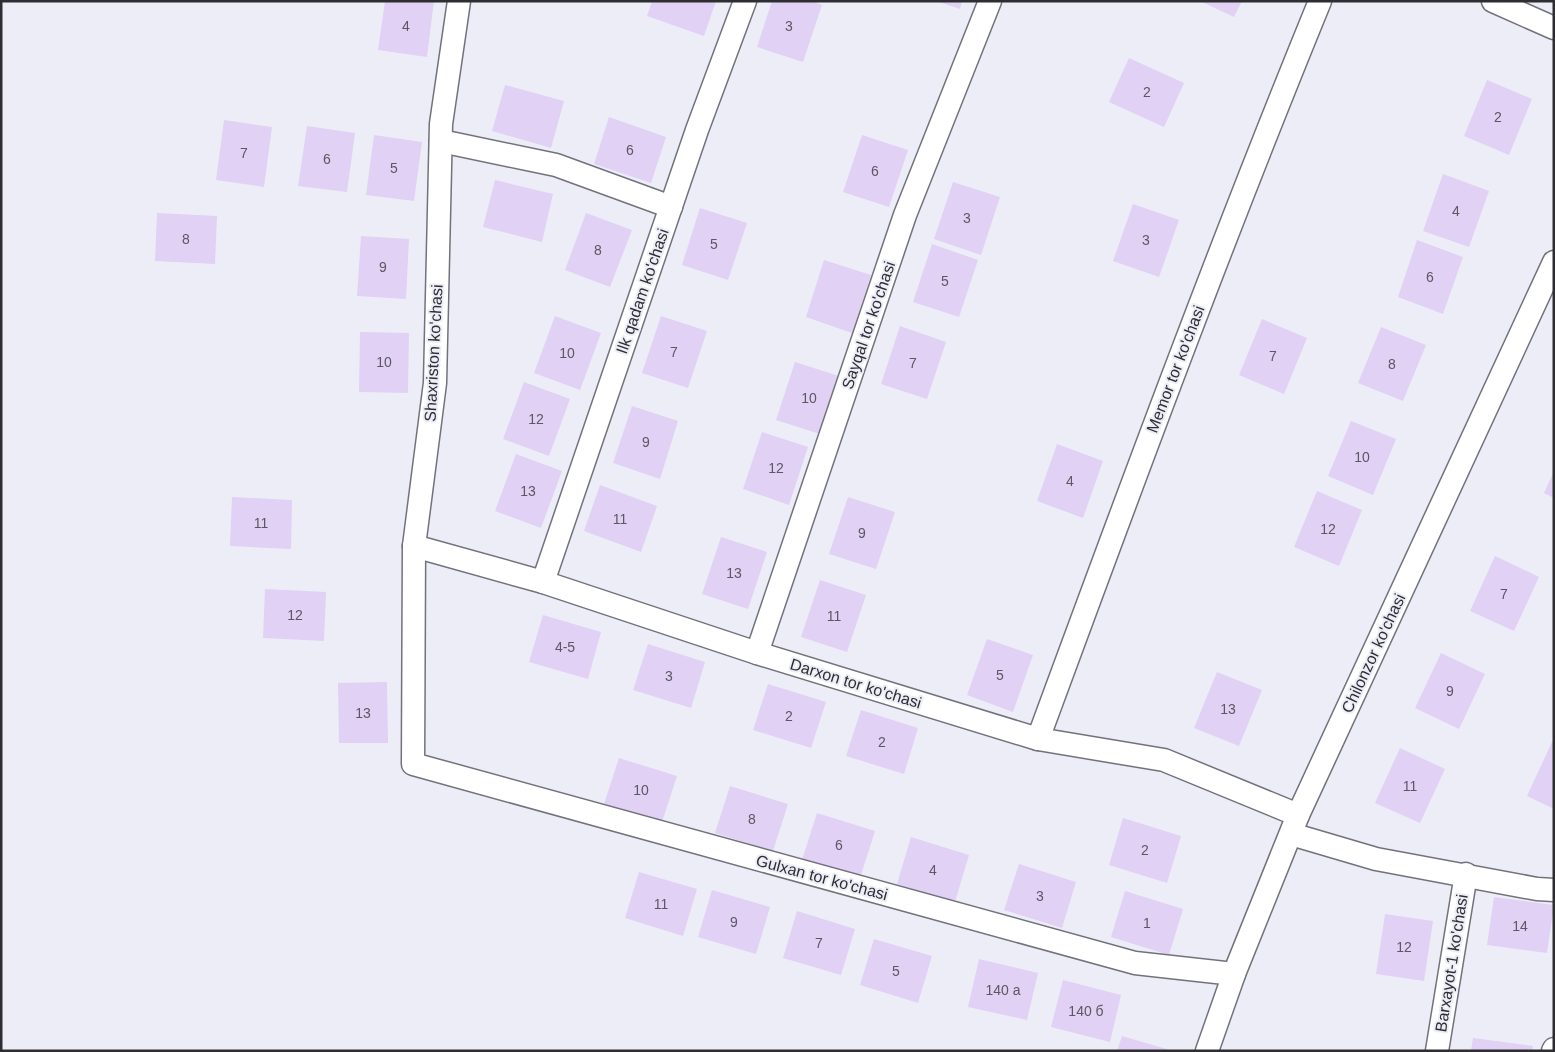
<svg xmlns="http://www.w3.org/2000/svg" width="1555" height="1052" viewBox="0 0 1555 1052" font-family="Helvetica,sans-serif">
<style>
.building{fill:#e1d1f5}
.lines{fill:none;stroke-linecap:round;stroke-linejoin:round}
.minor-casing{stroke:#72727c;stroke-width:25}
.minor{stroke:#fff;stroke-width:22}
.labels{text-anchor:middle;stroke-width:4;stroke-linejoin:round;paint-order:stroke}
.number-label{font-size:14px;fill:#5b5763}
.street-label{font-size:16px;fill:#2e2e32;stroke:#ededf8}
</style>
<rect width="100%" height="100%" fill="#ededf8"/>
<g class="building">
<path d="M385,1H434L427,57L378,50Z"/>
<path d="M652,1H716L704,36L647,16Z"/>
<path d="M772,1H812L822,5L803,62L757,47Z"/>
<path d="M936,1H962L960,9Z"/>
<path d="M1200,1H1242L1234,17Z"/>
<path d="M1129,58L1184,83L1164,127L1109,102Z"/>
<path d="M1487,80L1532,99L1509,155L1464,136Z"/>
<path d="M505,85L564,101L551,148L492,131Z"/>
<path d="M609,117L666,137L651,183L594,164Z"/>
<path d="M224,120L272,127L264,187L216,180Z"/>
<path d="M307,126L355,133L347,192L298,186Z"/>
<path d="M374,135L422,142L414,201L366,195Z"/>
<path d="M862,135L908,150L889,207L843,192Z"/>
<path d="M1443,174L1489,191L1469,247L1423,231Z"/>
<path d="M495,180L553,194L542,242L483,227Z"/>
<path d="M953,182L1000,197L981,255L934,239Z"/>
<path d="M1133,204L1179,220L1159,277L1113,261Z"/>
<path d="M700,208L747,223L728,280L682,265Z"/>
<path d="M157,213L217,216L215,264L155,261Z"/>
<path d="M586,213L632,230L610,287L565,270Z"/>
<path d="M361,236L409,239L406,299L357,296Z"/>
<path d="M1417,240L1463,257L1443,314L1398,297Z"/>
<path d="M932,244L978,260L959,317L913,302Z"/>
<path d="M824,260L871,275L852,333L806,317Z"/>
<path d="M555,316L601,333L580,390L534,373Z"/>
<path d="M661,316L707,331L688,388L642,373Z"/>
<path d="M1262,319L1307,338L1284,394L1239,375Z"/>
<path d="M900,326L946,342L927,399L881,384Z"/>
<path d="M1381,327L1426,345L1403,401L1358,383Z"/>
<path d="M360,332L409,333L408,393L359,392Z"/>
<path d="M795,362L842,377L823,435L776,420Z"/>
<path d="M524,382L570,399L549,456L503,439Z"/>
<path d="M632,406L678,421L660,479L613,463Z"/>
<path d="M1351,421L1396,439L1373,495L1328,476Z"/>
<path d="M762,432L808,447L789,505L743,489Z"/>
<path d="M1057,444L1103,461L1083,518L1037,501Z"/>
<path d="M516,454L562,471L541,528L495,511Z"/>
<path d="M1554,471V498L1544,493Z"/>
<path d="M600,485L657,506L641,552L584,531Z"/>
<path d="M1317,491L1362,510L1339,566L1294,547Z"/>
<path d="M232,497L292,500L291,549L230,546Z"/>
<path d="M848,497L895,512L876,569L829,554Z"/>
<path d="M721,537L767,552L748,609L702,594Z"/>
<path d="M1495,556L1539,577L1514,631L1470,611Z"/>
<path d="M820,580L866,595L847,652L801,637Z"/>
<path d="M265,589L326,592L324,641L263,638Z"/>
<path d="M543,615L601,632L588,679L529,662Z"/>
<path d="M987,639L1033,655L1013,712L967,695Z"/>
<path d="M648,644L705,662L691,708L633,690Z"/>
<path d="M1441,653L1485,674L1459,729L1415,708Z"/>
<path d="M1217,672L1262,690L1239,746L1194,728Z"/>
<path d="M387,682L388,743H339L338,683Z"/>
<path d="M768,684L826,702L811,748L753,730Z"/>
<path d="M861,710L918,728L904,774L846,756Z"/>
<path d="M1552,742H1554V809L1527,796Z"/>
<path d="M1400,748L1445,769L1420,823L1375,803Z"/>
<path d="M619,758L677,776L662,822L604,804Z"/>
<path d="M730,786L788,804L773,851L715,833Z"/>
<path d="M817,813L875,831L860,878L802,860Z"/>
<path d="M1123,818L1181,836L1167,883L1109,865Z"/>
<path d="M911,837L969,855L955,902L897,884Z"/>
<path d="M1019,864L1076,882L1062,928L1004,910Z"/>
<path d="M639,872L697,889L683,936L625,918Z"/>
<path d="M712,890L770,907L756,954L698,937Z"/>
<path d="M1125,891L1183,909L1169,955L1111,937Z"/>
<path d="M1494,897L1554,905L1547,953L1487,945Z"/>
<path d="M797,911L855,929L841,975L783,958Z"/>
<path d="M1385,914L1433,921L1424,981L1376,974Z"/>
<path d="M874,939L932,956L918,1003L860,985Z"/>
<path d="M979,959L1038,973L1027,1020L968,1007Z"/>
<path d="M1063,980L1121,995L1110,1042L1051,1027Z"/>
<path d="M1122,1036L1170,1050V1051H1117Z"/>
<path d="M1473,1038L1533,1046L1532,1051H1471Z"/>
</g>
<g class="lines">
<defs>
<g id="minor">
<path d="M459,1L441,124L435,383L414,546L413,764L1135,963L1234,974"/>
<path d="M1493,1L1554,28"/>
<path d="M441,141L556,165L671,207"/>
<path d="M414,546L543,582L757,653L1038,739L1164,760L1298,815"/>
<path d="M543,582L697,130L745,1"/>
<path d="M757,653L905,215L990,1"/>
<path d="M1038,739C1129,492 1220,245 1320,1"/>
<path d="M1291,834L1376,859L1537,889L1554,890"/>
<path d="M1207,1051L1234,974L1298,815L1554,262"/>
<path d="M1437,1051L1466,874"/>
<path d="M1553,1051L1554,1049"/>
</g>
</defs>
<use href="#minor" class="minor-casing"/>
<use href="#minor" class="minor"/>
</g>
<g class="labels">
<g class="number-label">
<text x="406" y="31">4</text>
<text x="789" y="31">3</text>
<text x="1147" y="97">2</text>
<text x="1498" y="122">2</text>
<text x="630" y="155">6</text>
<text x="244" y="158">7</text>
<text x="327" y="164">6</text>
<text x="394" y="173">5</text>
<text x="875" y="176">6</text>
<text x="1456" y="216">4</text>
<text x="967" y="223">3</text>
<text x="186" y="244">8</text>
<text x="1146" y="245">3</text>
<text x="714" y="249">5</text>
<text x="598" y="255">8</text>
<text x="383" y="272">9</text>
<text x="1430" y="282">6</text>
<text x="945" y="286">5</text>
<text x="674" y="357">7</text>
<text x="567" y="358">10</text>
<text x="1273" y="361">7</text>
<text x="384" y="367">10</text>
<text x="913" y="368">7</text>
<text x="1392" y="369">8</text>
<text x="809" y="403">10</text>
<text x="536" y="424">12</text>
<text x="646" y="447">9</text>
<text x="1362" y="462">10</text>
<text x="776" y="473">12</text>
<text x="1070" y="486">4</text>
<text x="528" y="496">13</text>
<text x="620" y="524">11</text>
<text x="261" y="528">11</text>
<text x="1328" y="534">12</text>
<text x="862" y="538">9</text>
<text x="734" y="578">13</text>
<text x="1504" y="599">7</text>
<text x="295" y="620">12</text>
<text x="834" y="621">11</text>
<text x="565" y="652">4-5</text>
<text x="1000" y="680">5</text>
<text x="669" y="681">3</text>
<text x="1450" y="696">9</text>
<text x="1228" y="714">13</text>
<text x="363" y="718">13</text>
<text x="789" y="721">2</text>
<text x="882" y="747">2</text>
<text x="1410" y="791">11</text>
<text x="641" y="795">10</text>
<text x="752" y="824">8</text>
<text x="839" y="850">6</text>
<text x="1145" y="855">2</text>
<text x="933" y="875">4</text>
<text x="1040" y="901">3</text>
<text x="661" y="909">11</text>
<text x="734" y="927">9</text>
<text x="1147" y="928">1</text>
<text x="1520" y="931">14</text>
<text x="819" y="948">7</text>
<text x="1404" y="952">12</text>
<text x="896" y="976">5</text>
<text x="1003" y="995">140 а</text>
<text x="1086" y="1016">140 б</text>
</g>
<g class="street-label">
<text transform="translate(642 291) rotate(-71)" y="6">Ilk qadam ko'chasi</text>
<text transform="translate(868 325) rotate(-71)" y="6">Sayqal tor ko'chasi</text>
<text transform="translate(433 353) rotate(-87)" y="6">Shaxriston ko'chasi</text>
<text transform="translate(1175 369) rotate(-69)" y="6">Memor tor ko'chasi</text>
<text transform="translate(1373 653) rotate(-65)" y="6">Chilonzor ko'chasi</text>
<text transform="translate(856 683) rotate(17)" y="6">Darxon tor ko'chasi</text>
<text transform="translate(822 877) rotate(15)" y="6">Gulxan tor ko'chasi</text>
<text transform="translate(1451 963) rotate(-81)" y="6">Barxayot-1 ko'chasi</text>
</g>
</g>
<rect width="1555" height="1052" fill="none" stroke="#2e2e32" stroke-width="5"/>
</svg>
